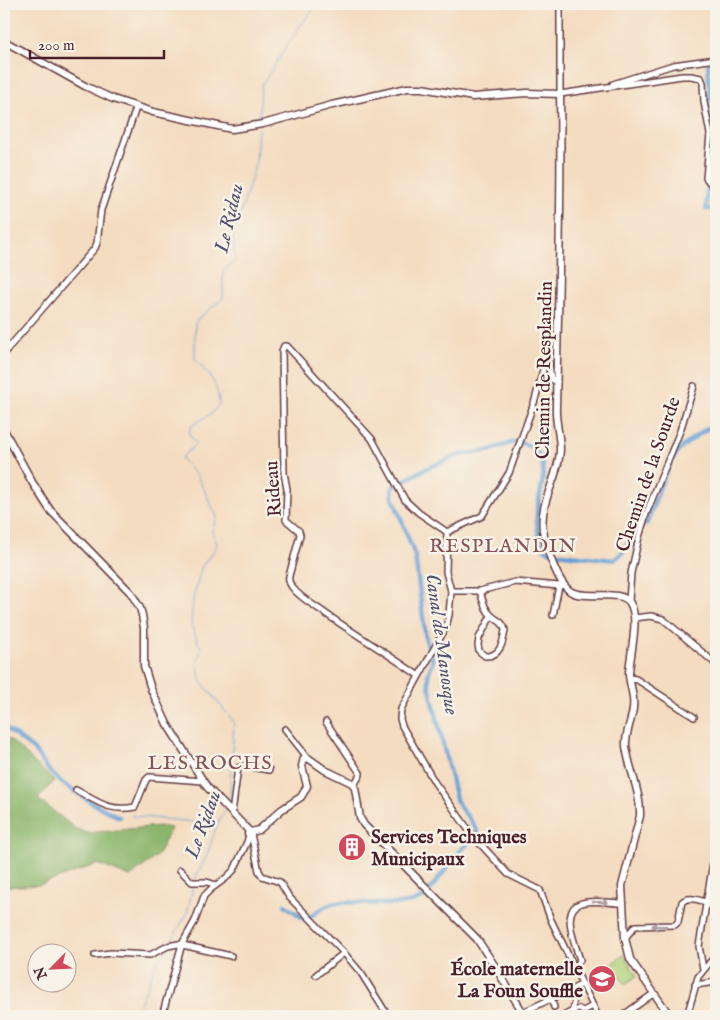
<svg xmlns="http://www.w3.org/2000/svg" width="720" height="1020" viewBox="0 0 720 1020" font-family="'IM FELL English',serif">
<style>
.green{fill:#afd37c;stroke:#7c7954}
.forest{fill:#8bb56c;stroke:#6a6a4c}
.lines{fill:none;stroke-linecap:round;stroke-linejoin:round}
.stream{stroke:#649fd4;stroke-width:1}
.canal{stroke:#649fd4;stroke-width:4.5}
.pedestrian-casing{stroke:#643b41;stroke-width:6}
.minor-casing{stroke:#643b41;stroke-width:8}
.tertiary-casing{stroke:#643b41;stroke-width:9}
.pedestrian{stroke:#fff;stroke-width:4}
.minor{stroke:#fff;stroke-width:5}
.tertiary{stroke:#fff;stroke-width:6}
.oneway{stroke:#ae9aa0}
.labels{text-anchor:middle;stroke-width:5;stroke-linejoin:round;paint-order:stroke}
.street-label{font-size:19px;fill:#4a1f2b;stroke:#f7f3e8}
.poi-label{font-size:19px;font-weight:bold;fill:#4a1f2b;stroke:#f7f3e8;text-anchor:start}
.water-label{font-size:20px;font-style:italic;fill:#54526f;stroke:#f7f3e8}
.neighbourhood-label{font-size:20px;letter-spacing:1px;fill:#875055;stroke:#f7f3e8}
</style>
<rect width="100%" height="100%" fill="#f7f3e8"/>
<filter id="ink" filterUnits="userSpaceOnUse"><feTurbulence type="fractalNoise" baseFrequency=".02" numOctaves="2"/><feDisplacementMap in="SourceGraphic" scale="10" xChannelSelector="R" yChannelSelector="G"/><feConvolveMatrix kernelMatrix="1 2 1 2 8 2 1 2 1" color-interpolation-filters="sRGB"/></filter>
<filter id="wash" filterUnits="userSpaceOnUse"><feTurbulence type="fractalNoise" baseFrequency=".0096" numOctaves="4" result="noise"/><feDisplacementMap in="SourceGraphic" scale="20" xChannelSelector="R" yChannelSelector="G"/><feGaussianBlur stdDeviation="1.12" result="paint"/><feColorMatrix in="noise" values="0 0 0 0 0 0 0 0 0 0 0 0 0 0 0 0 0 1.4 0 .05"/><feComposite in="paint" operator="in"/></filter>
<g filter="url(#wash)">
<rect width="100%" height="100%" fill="#f4dcc0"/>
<path class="green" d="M624,955L637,976L625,984L611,964Z"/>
<path class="forest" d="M4,736L13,742L54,781L38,799L76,829L87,833L159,826L171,828L158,855L130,877L98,864L39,885L4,887Z"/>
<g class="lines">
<g class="stream">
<path d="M259,122L261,86L302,23L318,4"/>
<path d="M228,804L229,800L234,722L201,681L197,666L201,648L196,638L191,624L193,599L202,566L215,549L217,544L212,531L217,517L198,477L181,458L196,444L189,434L191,426L212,413L219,404C218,382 209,375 195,359V324L197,320L223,298V271L235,261L233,240L256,162L258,128"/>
<path d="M131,816L217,824"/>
<path d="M194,881L208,853L217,824L225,810"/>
<path d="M170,942L187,914L193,885"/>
<path d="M135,1016L158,959L169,949"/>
</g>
<g class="canal">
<path d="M710,99L708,63L713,61"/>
<path d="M707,101L713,136L709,177"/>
<path d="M707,187L706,209H716"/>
<path d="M4,727L33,749L50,772L62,783L92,803L119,817"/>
<path d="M285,905L304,919C314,916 321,907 332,904C357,898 404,912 425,896L462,849L478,834C474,820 460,812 456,799L429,685L428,674L433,661L426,640L415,556L392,495L393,487L425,469L459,455L488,451L517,441L534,448C550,466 541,486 538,506C535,518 538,538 544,549L554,553L614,560L623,552L636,528L647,523C656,501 661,477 674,457C682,444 703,431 716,423"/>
</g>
</g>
</g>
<g filter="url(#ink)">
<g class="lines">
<defs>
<g id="pedestrian">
<path d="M572,1011L575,997"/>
<path d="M573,1011L579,1008L583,1011"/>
</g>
<g id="minor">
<path d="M560,4V94L682,76H691L701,78L703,83L704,102L710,134L706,178L716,190"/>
<path d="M613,84L673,65L716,59"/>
<path d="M4,353L95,248L97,243L101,210L136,108"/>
<path d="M447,532L482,516L509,473L535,400L545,362L549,364L551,379L557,382"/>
<path d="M451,591H480L515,582L559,586L564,585"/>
<path d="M480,591C482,599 485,610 491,615C497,621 503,621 505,630C503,643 500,657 485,656L479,651L478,645L479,638L491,616"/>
<path d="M629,601L631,573L639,537L646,514L680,431L694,386"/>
<path d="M553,615L559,586"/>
<path d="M634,618L651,616L663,619L716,664"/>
<path d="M419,676C387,653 354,634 322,611C312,604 299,597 292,587C289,583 288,580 289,576L300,535L299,531L286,520L287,489L284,473L282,351L284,346H287L372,439L405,500L419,513L447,532L446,572L451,591L449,615L446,627L401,709L400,719L402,726L435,783L473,836L508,874L540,890L551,920L598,1016"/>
<path d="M629,678L636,679L694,717"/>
<path d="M326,722L360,773V775L354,785"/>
<path d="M285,729L307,757"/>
<path d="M76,790C98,802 109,812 135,807L146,780L149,777L203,781"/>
<path d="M232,813L238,768L243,766L269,770"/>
<path d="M251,834L259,871L262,876L280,882L289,897L344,953L361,973L388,1016"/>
<path d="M180,870L192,882H207L216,885"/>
<path d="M625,938L635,926L675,925L678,922L682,902C688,896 698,900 706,902"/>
<path d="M95,955L111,953L150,955L168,946L178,944L231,956"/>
<path d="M575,968L580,960C576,946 559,909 582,903C594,899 610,903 622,903"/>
<path d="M703,969L699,946L716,845"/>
<path d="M316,975L344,953"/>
<path d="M695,985L716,982"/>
<path d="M551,999L554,1007"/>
<path d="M583,1011L593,1006"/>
<path d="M523,1012L583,984"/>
<path d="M162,1016L182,944L195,921L204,896L211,889L226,878L234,870L247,842L249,835"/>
<path d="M563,1016L573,1011L574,1016"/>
<path d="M622,1016L653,994"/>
<path d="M687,1016L698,977L716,955"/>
</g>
<g id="tertiary">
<path d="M4,41L85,86L113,99L153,112L232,129L263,124L332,105L407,88H422L473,97L527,93L560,94C562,199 558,303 556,407C555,421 560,435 560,450C559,478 539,501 543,530C545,545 557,582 570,591C584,601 621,588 630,603C640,619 630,653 629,673C629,684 635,696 633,708C632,721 625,732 626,746C629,770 641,792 640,816L622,886L625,938L630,959L670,1016"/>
<path d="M4,430L32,482L50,510L131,593L140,608L142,615L144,628V666L151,689L167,724L207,787L249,831L248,834H251"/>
<path d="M251,832L259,830L281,810L301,797L304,792L307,786L302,766L304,758H308L325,770L352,783L355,788L360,818L364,825L477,939L494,965L525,1016"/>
</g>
</defs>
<use href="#pedestrian" class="pedestrian-casing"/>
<use href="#minor" class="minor-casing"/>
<use href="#tertiary" class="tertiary-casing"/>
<use href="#pedestrian" class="pedestrian"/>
<use href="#minor" class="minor"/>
<use href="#tertiary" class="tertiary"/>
</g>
<defs><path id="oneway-shaft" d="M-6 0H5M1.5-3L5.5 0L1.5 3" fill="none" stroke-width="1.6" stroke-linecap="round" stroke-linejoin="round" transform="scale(1.25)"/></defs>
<g class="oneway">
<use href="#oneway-shaft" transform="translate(600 902) rotate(2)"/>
<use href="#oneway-shaft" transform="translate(659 926) rotate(-180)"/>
</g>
</g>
<defs>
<symbol id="building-disc" viewBox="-11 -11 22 22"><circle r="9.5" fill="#d1495b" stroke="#f7f3e8"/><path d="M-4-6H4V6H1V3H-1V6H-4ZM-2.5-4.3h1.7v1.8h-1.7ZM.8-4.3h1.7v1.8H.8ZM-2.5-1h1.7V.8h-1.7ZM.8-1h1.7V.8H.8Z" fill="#fff"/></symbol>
<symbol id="school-disc" viewBox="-11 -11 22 22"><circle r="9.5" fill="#d1495b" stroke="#f7f3e8"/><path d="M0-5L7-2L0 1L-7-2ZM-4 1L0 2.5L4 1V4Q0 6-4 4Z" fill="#fff"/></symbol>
</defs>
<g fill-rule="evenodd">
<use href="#building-disc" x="336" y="831" width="32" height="32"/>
<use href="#school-disc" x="586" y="963" width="32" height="32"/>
</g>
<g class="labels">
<g class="street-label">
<text transform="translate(543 370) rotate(-89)" y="7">Chemin de Resplandin</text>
<text transform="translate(647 474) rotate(-71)" y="7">Chemin de la Sourde</text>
<text transform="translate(272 489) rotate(-94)" y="7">Rideau</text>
</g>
<g class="poi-label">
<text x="371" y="843">Services Techniques<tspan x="371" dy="22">Municipaux</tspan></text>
<text x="583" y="975" text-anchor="end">École maternelle<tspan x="583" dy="22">La Foun Souffle</tspan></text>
</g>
<g class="water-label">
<text transform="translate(228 218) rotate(-77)" y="7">Le Ridau</text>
<text transform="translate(443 644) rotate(82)" y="7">Canal de Manosque</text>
<text transform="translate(202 824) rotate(-70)" y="7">Le Ridau</text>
</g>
<g class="neighbourhood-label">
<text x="503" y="552">RESPLANDIN</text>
<text x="210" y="769">LES ROCHS</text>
</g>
</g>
<rect width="720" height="1020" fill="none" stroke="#f7f3e8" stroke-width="20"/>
<g transform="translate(52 968) rotate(246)"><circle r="24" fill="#f7f3e8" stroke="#b29e9c"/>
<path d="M0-4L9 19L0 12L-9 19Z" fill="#d1495b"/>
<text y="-8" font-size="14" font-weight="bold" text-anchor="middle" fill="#4a1f2b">N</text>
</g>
<path d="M30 50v8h134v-8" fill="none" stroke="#4a1f2b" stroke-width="2.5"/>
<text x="38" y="50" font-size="15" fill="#4a1f2b" stroke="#f7f3e8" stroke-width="4" paint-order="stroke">200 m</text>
</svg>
